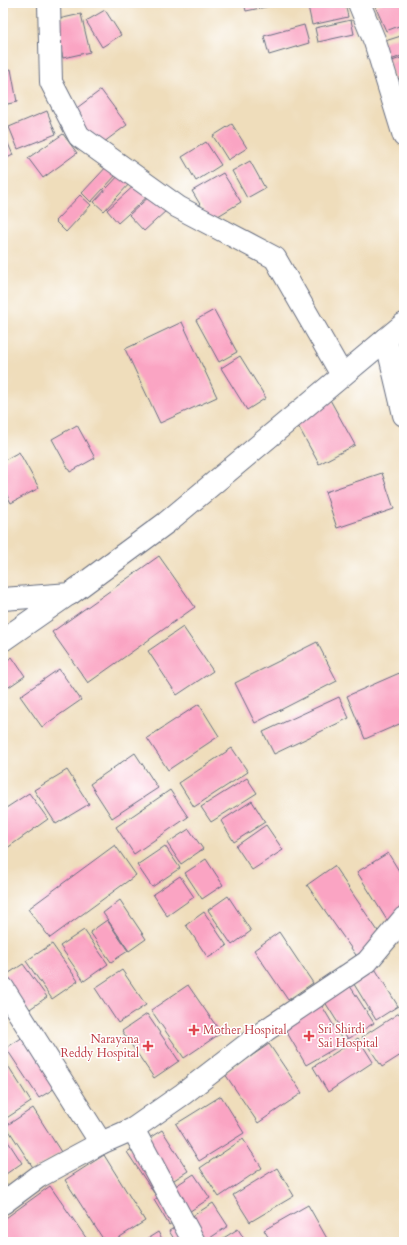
<svg xmlns="http://www.w3.org/2000/svg" width="407" height="1245" viewBox="0 0 407 1245" font-family="Cardo,serif">
<style>
.building{fill:#faa4c3}
.lines{fill:none;stroke-linecap:round;stroke-linejoin:round}
.street-casing{stroke:#656c7f;stroke-width:24}
.street{stroke:#fff;stroke-width:22}
.health-dot{fill:#e0444e;stroke:#fff;stroke-width:1.5}
.labels{text-anchor:middle;stroke-width:3;stroke-linejoin:round;paint-order:stroke}
.health-label{font-size:12px;fill:#be3a42;stroke:#fff;text-anchor:start}
</style>
<rect width="100%" height="100%" fill="#fff"/>
<filter id="ink" filterUnits="userSpaceOnUse"><feTurbulence type="fractalNoise" baseFrequency=".025" numOctaves="2"/><feDisplacementMap in="SourceGraphic" scale="8" xChannelSelector="R" yChannelSelector="G"/><feConvolveMatrix kernelMatrix="1 2 1 2 8 2 1 2 1" color-interpolation-filters="sRGB"/></filter>
<filter id="wash" filterUnits="userSpaceOnUse"><feTurbulence type="fractalNoise" baseFrequency=".012" numOctaves="4" result="noise"/><feDisplacementMap in="SourceGraphic" scale="16" xChannelSelector="R" yChannelSelector="G"/><feGaussianBlur stdDeviation="0.9" result="paint"/><feColorMatrix in="noise" values="0 0 0 0 0 0 0 0 0 0 0 0 0 0 0 0 0 1.4 0 .05"/><feComposite in="paint" operator="in"/></filter>
<g filter="url(#wash)">
<rect width="100%" height="100%" fill="#efddbb"/>
<g id="blocks">
<g class="building">
<path d="M244,3H280V4L246,11Z"/>
<path d="M322,3H345L348,17L312,25L308,6Z"/>
<path d="M383,3H404V24L386,31L375,6Z"/>
<path d="M105,10L121,35L102,47L86,21Z"/>
<path d="M81,14L90,52L63,58L54,20Z"/>
<path d="M351,20L354,34L318,42L315,28Z"/>
<path d="M304,25L309,43L269,55L264,36Z"/>
<path d="M404,35V55L388,61L382,42Z"/>
<path d="M404,57V77L395,80L389,62Z"/>
<path d="M11,69L17,102L3,105V71Z"/>
<path d="M404,80V99L398,82Z"/>
<path d="M101,90L127,125L96,148L70,113Z"/>
<path d="M47,111L56,134L18,149L9,127Z"/>
<path d="M232,124L247,148L228,160L213,136Z"/>
<path d="M3,132L13,155L3,160Z"/>
<path d="M63,134L77,153L43,178L28,158Z"/>
<path d="M206,142L221,165L196,181L182,157Z"/>
<path d="M250,161L265,188L247,198L232,171Z"/>
<path d="M109,164L118,173L91,202L82,193Z"/>
<path d="M121,173L131,182L104,211L94,202Z"/>
<path d="M223,173L241,202L210,221L192,191Z"/>
<path d="M136,184L148,196L118,223L107,210Z"/>
<path d="M152,194L167,210L144,231L129,215Z"/>
<path d="M80,195L91,205L66,232L55,221Z"/>
<path d="M214,310L237,352L219,362L196,320Z"/>
<path d="M182,322L217,397L160,423L125,349Z"/>
<path d="M240,356L266,398L247,410L221,368Z"/>
<path d="M328,396L355,445L319,464L292,415Z"/>
<path d="M77,425L95,458L70,472L52,439Z"/>
<path d="M19,452L39,488L11,503L3,488V461Z"/>
<path d="M382,473L394,509L337,528L325,492Z"/>
<path d="M159,556L195,607L88,683L52,632Z"/>
<path d="M183,627L213,671L177,695L148,651Z"/>
<path d="M317,642L337,681L255,723L235,683Z"/>
<path d="M12,657L25,676L3,691V663Z"/>
<path d="M59,669L81,700L42,727L20,696Z"/>
<path d="M404,671V722L365,739L347,696Z"/>
<path d="M339,697L349,718L274,754L263,732Z"/>
<path d="M199,704L219,736L168,770L147,738Z"/>
<path d="M232,748L248,772L194,807L179,783Z"/>
<path d="M135,753L158,788L112,818L90,784Z"/>
<path d="M67,770L89,804L56,824L34,790Z"/>
<path d="M247,778L257,793L211,822L201,807Z"/>
<path d="M170,790L188,817L134,854L116,827Z"/>
<path d="M29,793L48,819L3,851V810Z"/>
<path d="M252,801L265,822L234,842L221,821Z"/>
<path d="M266,825L283,850L252,870L236,846Z"/>
<path d="M189,829L203,849L181,864L167,843Z"/>
<path d="M115,845L136,875L50,938L28,909Z"/>
<path d="M165,846L180,868L152,887L137,865Z"/>
<path d="M388,853L404,879V916L390,925L357,872Z"/>
<path d="M206,859L223,885L202,899L185,873Z"/>
<path d="M334,866L384,940L358,958L307,885Z"/>
<path d="M180,876L194,897L167,916L153,894Z"/>
<path d="M228,896L251,931L232,945L208,910Z"/>
<path d="M120,900L146,939L129,951L103,913Z"/>
<path d="M204,912L227,946L208,958L186,925Z"/>
<path d="M107,920L128,951L111,962L90,932Z"/>
<path d="M84,930L108,964L84,981L60,946Z"/>
<path d="M279,932L313,983L288,1000L254,950Z"/>
<path d="M52,944L78,981L52,999L26,961Z"/>
<path d="M23,964L47,997L27,1011L3,977Z"/>
<path d="M374,967L398,1006L376,1020L352,981Z"/>
<path d="M122,970L146,1005L118,1023L95,988Z"/>
<path d="M348,983L374,1023L348,1039L323,999Z"/>
<path d="M188,985L221,1033L184,1058L151,1010Z"/>
<path d="M319,1001L344,1043L306,1065L282,1024Z"/>
<path d="M399,1013L404,1021V1053L382,1067L362,1037Z"/>
<path d="M147,1014L179,1061L154,1078L122,1031Z"/>
<path d="M37,1028L70,1079L39,1098L6,1048Z"/>
<path d="M358,1038L373,1062L328,1092L313,1067Z"/>
<path d="M269,1044L302,1093L258,1123L225,1074Z"/>
<path d="M7,1064L31,1102L5,1119L3,1117V1067Z"/>
<path d="M221,1096L244,1133L199,1161L176,1124Z"/>
<path d="M33,1108L61,1152L34,1169L6,1126Z"/>
<path d="M162,1130L188,1171L154,1193L127,1152Z"/>
<path d="M3,1134L22,1163L3,1176Z"/>
<path d="M243,1139L262,1168L219,1197L200,1168Z"/>
<path d="M104,1155L145,1221L112,1242H105L65,1180Z"/>
<path d="M277,1168L294,1196L250,1222L233,1195Z"/>
<path d="M194,1174L210,1198L169,1225L154,1200Z"/>
<path d="M50,1186L89,1242H3V1220Z"/>
<path d="M213,1203L228,1226L204,1242H176L169,1231Z"/>
<path d="M308,1205L329,1242H271L264,1230Z"/>
<path d="M238,1229L246,1242H217Z"/>
<path d="M158,1232L164,1242H142Z"/>
</g>
</g>
</g>
<g filter="url(#ink)">
<use href="#blocks" fill-opacity="0" stroke="#656c7f" stroke-width="1"/>
<g class="lines">
<defs>
<g id="street">
<path d="M49,3L51,82L79,136L178,207L275,258L342,375"/>
<path d="M359,3L375,42L404,136"/>
<path d="M386,339L404,415"/>
<path d="M3,599L70,594L166,523L404,324"/>
<path d="M3,640L69,594"/>
<path d="M3,988L101,1143"/>
<path d="M133,1129L194,1242"/>
<path d="M3,1203L38,1177L101,1143L133,1129L183,1094L266,1030L367,962L404,918"/>
</g>
</defs>
<use href="#street" class="street-casing"/>
<use href="#street" class="street"/>
</g>
</g>
<g class="health-dot">
<path d="M192 1024h4v4h4v4h-4v4h-4v-4h-4v-4h4z"/>
<path d="M307 1030h4v4h4v4h-4v4h-4v-4h-4v-4h4z"/>
<path d="M146 1040h4v4h4v4h-4v4h-4v-4h-4v-4h4z"/>
</g>
<g class="labels">
<g class="health-label">
<text x="318" y="1033">Sri Shirdi<tspan x="318" dy="14">Sai Hospital</tspan></text>
<text x="203" y="1034">Mother Hospital</text>
<text x="139" y="1043" text-anchor="end">Narayana<tspan x="139" dy="14">Reddy Hospital</tspan></text>
</g>
</g>
<rect width="407" height="1245" fill="none" stroke="#fff" stroke-width="16"/>
</svg>
